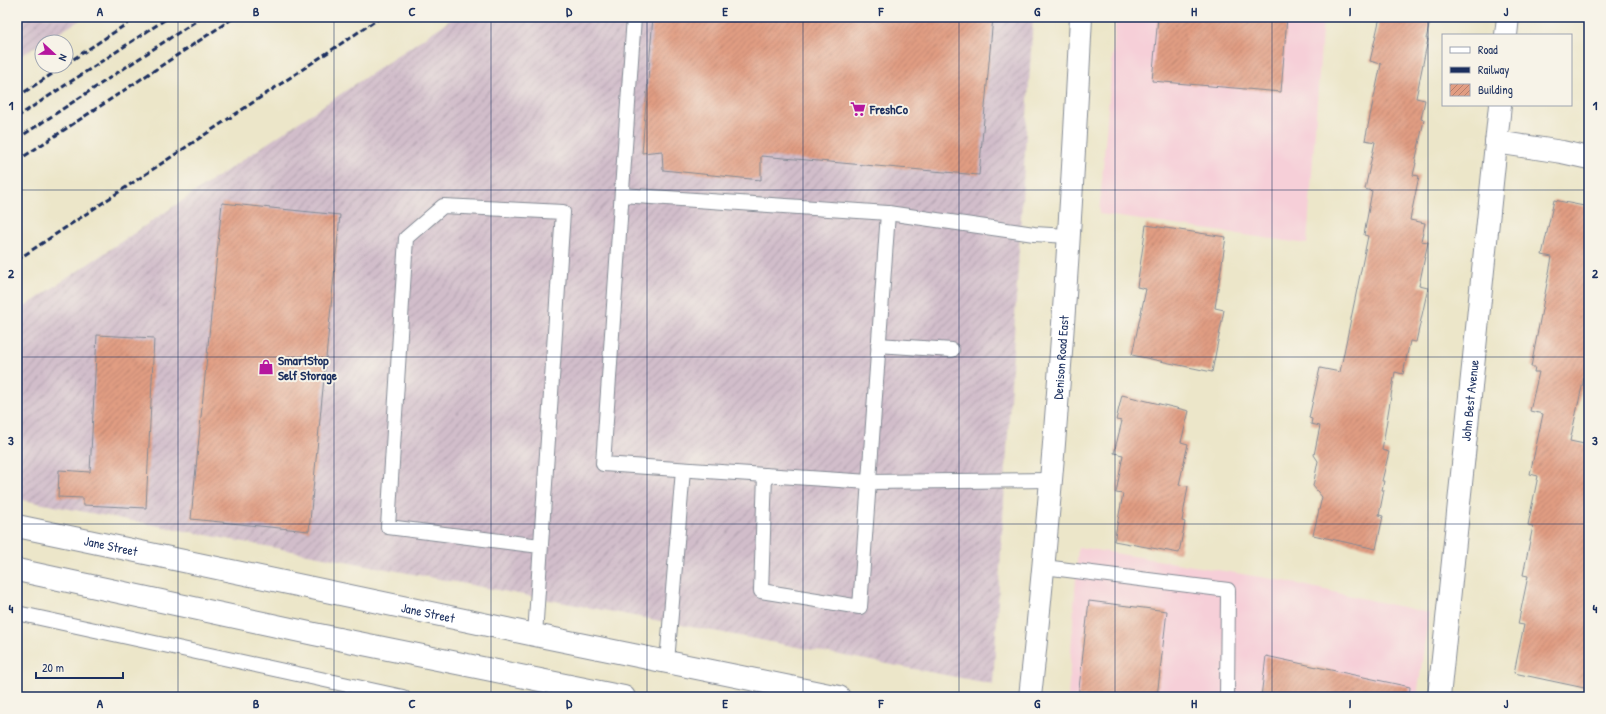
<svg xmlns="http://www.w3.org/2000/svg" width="1606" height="714" viewBox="0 0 1606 714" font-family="'Patrick Hand',sans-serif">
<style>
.built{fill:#f6cfd8}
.industrial{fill:url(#industrial-furrows)}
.building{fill:url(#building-hatch)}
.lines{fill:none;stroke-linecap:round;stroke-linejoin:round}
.lane-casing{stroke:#848a94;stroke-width:16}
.street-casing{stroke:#848a94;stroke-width:24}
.secondary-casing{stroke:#848a94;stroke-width:24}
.lane{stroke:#fff;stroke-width:14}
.street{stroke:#fff;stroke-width:22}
.secondary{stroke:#fff;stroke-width:22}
.rail{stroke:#1b2f5e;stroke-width:3;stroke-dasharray:6 3;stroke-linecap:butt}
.grid{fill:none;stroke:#1b2f5e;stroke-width:1;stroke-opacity:0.55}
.labels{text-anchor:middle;stroke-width:4;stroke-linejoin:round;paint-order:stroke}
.poi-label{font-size:13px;font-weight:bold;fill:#1b2f5e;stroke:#f7f3e8;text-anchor:start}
.street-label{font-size:13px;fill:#1b2f5e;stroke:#f7f3e8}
.neatline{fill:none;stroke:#1b2f5e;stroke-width:1.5}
.grid-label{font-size:13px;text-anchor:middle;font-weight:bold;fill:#1b2f5e}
</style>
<defs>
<pattern id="industrial-furrows" width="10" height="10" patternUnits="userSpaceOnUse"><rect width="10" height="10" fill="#d1bdca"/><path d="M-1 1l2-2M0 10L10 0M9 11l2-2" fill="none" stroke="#a99aa7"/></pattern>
<pattern id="building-hatch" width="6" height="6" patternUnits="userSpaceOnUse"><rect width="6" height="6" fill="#e19d82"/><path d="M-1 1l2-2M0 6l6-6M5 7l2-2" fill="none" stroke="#b6806e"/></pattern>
</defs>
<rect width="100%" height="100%" fill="#f7f3e8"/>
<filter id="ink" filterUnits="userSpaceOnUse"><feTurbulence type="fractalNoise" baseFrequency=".025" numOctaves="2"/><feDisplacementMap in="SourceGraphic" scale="8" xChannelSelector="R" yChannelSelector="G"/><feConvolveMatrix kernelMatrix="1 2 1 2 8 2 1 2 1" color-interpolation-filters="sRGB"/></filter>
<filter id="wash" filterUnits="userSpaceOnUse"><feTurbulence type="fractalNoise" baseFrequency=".012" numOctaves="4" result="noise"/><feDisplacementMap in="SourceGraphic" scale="16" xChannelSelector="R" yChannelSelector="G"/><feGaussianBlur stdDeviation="0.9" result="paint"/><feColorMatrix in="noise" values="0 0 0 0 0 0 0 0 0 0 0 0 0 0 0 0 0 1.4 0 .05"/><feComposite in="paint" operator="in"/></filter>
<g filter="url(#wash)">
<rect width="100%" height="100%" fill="#ece6c9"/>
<g class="built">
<path d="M1116,17H1323L1307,244L1099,214Z"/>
<path d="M1078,547L1284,581L1429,613L1417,697H1068Z"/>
</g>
<g class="industrial">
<path d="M17,17H85L17,58Z"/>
<path d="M455,17H1033L993,684L17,499V312Z"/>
</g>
<g id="blocks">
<g class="building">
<path d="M653,17H993L979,175L761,156V180L663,170L662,151L642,153Z"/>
<path d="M1158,17H1287L1281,92L1152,81Z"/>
<path d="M1380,17H1431L1426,39H1428L1416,98L1425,100L1421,119L1424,120L1415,163H1416L1413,175L1419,176L1410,220L1425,223L1421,241L1428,242L1419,286L1428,288L1416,342L1410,341L1403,374L1395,372L1382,450L1389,452L1382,481H1384L1382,490H1384L1379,515L1383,516L1376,549L1313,535L1322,497L1313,486L1318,461L1314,455L1320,426L1311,424L1312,419L1309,418L1320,368L1340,372L1368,236L1364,235L1372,191L1365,189L1375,142L1365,140L1381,64L1370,61Z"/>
<path d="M1554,200L1589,207V373H1585L1570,441L1589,445V689L1514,673L1524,625L1518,624L1528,576L1523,575L1533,526L1528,525L1538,476L1530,474L1543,414L1530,411L1539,372H1534L1535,367H1531L1552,257L1542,255Z"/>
<path d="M222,203L340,215L309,531L191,519Z"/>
<path d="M1146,225L1226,237L1215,308L1224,310L1212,372L1132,355L1146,289L1137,287Z"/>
<path d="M97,335L154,338L146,508L83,505V498L58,497L59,470L90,472Z"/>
<path d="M1122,395L1189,411L1181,442L1188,444L1179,485L1188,486L1182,521L1185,522L1179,553L1114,541L1123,494L1116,493L1123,455L1114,453L1122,421L1116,420Z"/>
<path d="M1089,601L1167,611L1157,697H1078Z"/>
<path d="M1266,656L1410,687L1409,697H1261Z"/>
</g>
</g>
</g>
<g filter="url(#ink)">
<use href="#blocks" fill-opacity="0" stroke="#848a94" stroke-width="1"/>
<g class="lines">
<defs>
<g id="lane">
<path d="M634,17L603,464L869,482L1050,480"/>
<path d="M622,195L888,213L1034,234L1068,236"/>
<path d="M878,345L952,350"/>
<path d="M765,475L761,591L860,607L888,213"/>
<path d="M1044,567L1228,590L1227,697"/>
<path d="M17,613L403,697"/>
<path d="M535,635L563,212L443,206L406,238L388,527L540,546"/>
<path d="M667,662L683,470"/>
</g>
<g id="street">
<path d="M1506,35L1508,17"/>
<path d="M1496,142L1562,152L1589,158"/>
<path id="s1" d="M1439,697L1500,105"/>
</g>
<g id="secondary">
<path id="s2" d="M17,526L535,635L839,697"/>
<path d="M17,570L314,634L624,697"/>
<path id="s3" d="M1030,697C1055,471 1070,244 1081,17"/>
</g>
</defs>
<use href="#lane" class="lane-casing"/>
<use href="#street" class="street-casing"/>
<use href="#secondary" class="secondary-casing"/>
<use href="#lane" class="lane"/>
<use href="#street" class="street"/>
<use href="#secondary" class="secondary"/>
<g class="rail">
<path d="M66,64L137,17"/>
<path d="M17,97L64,66"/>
<path d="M17,117L169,17"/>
<path d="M17,139L202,17"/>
<path d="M17,161L235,17"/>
<path d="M17,260L381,17"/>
</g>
</g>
</g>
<path class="grid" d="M178,17V697M334,17V697M491,17V697M647,17V697M803,17V697M959,17V697M1115,17V697M1272,17V697M1428,17V697M17,190H1589M17,357H1589M17,524H1589"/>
<defs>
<symbol id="supermarket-bare" viewBox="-9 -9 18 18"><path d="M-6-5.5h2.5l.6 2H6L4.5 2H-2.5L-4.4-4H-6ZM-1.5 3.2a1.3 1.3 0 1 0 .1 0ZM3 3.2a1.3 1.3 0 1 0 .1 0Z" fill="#b5179e" stroke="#f7f3e8" stroke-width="2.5" paint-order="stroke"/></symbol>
<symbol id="shop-bare" viewBox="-9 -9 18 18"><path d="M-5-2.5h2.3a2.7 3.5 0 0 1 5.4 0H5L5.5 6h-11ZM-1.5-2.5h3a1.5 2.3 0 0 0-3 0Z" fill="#b5179e" stroke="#f7f3e8" stroke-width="2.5" paint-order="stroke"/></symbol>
</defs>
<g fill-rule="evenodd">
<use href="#supermarket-bare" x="847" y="98" width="22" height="22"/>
<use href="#shop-bare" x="255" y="356" width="22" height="22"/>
</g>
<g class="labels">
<g class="poi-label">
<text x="870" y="114">FreshCo</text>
<text x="278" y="365">SmartStop<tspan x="278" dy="15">Self Storage</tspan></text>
</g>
<g class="street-label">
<text dy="5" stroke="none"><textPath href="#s3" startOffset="341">Denison Road East</textPath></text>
<text dy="5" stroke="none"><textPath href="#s1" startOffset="298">John Best Avenue</textPath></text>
<text dy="5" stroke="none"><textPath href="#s2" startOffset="96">Jane Street</textPath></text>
<text dy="5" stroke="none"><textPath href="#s2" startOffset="420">Jane Street</textPath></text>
</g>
</g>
<rect width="1606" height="714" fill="none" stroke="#f7f3e8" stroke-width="44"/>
<rect x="1442" y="34" width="130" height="72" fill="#f7f3e8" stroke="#9fa5b1"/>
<rect x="1450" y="47" width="20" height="6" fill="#ffffff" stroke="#9fa5b1"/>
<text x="1478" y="54" font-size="12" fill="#1b2f5e">Road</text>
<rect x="1450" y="67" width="20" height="6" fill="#1b2f5e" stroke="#9fa5b1"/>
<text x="1478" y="74" font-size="12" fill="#1b2f5e">Railway</text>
<rect x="1450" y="84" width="20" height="12" fill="url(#building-hatch)" stroke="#9fa5b1"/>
<text x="1478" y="94" font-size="12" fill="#1b2f5e">Building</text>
<g transform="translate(54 54) rotate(112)"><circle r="19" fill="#f7f3e8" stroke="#9fa5b1"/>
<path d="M0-3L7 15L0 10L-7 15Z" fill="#b5179e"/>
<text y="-6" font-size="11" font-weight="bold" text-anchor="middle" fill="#1b2f5e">N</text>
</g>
<path d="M36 672v6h87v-6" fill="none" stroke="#1b2f5e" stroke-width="2"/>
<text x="42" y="672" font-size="12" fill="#1b2f5e" stroke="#f7f3e8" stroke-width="3" paint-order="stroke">20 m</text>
<rect x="22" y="22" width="1562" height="670" class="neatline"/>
<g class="grid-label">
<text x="100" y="16">A</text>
<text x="256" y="16">B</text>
<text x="412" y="16">C</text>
<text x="569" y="16">D</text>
<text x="725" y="16">E</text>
<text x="881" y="16">F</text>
<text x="1037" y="16">G</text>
<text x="1194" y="16">H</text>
<text x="1350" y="16">I</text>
<text x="1506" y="16">J</text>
<text x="11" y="110">1</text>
<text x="1595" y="110">1</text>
<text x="11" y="278">2</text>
<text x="1595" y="278">2</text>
<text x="11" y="445">3</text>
<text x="1595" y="445">3</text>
<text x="11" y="613">4</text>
<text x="1595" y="613">4</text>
<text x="100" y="708">A</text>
<text x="256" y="708">B</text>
<text x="412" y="708">C</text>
<text x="569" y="708">D</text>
<text x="725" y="708">E</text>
<text x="881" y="708">F</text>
<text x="1037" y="708">G</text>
<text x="1194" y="708">H</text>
<text x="1350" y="708">I</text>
<text x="1506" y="708">J</text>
</g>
</svg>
